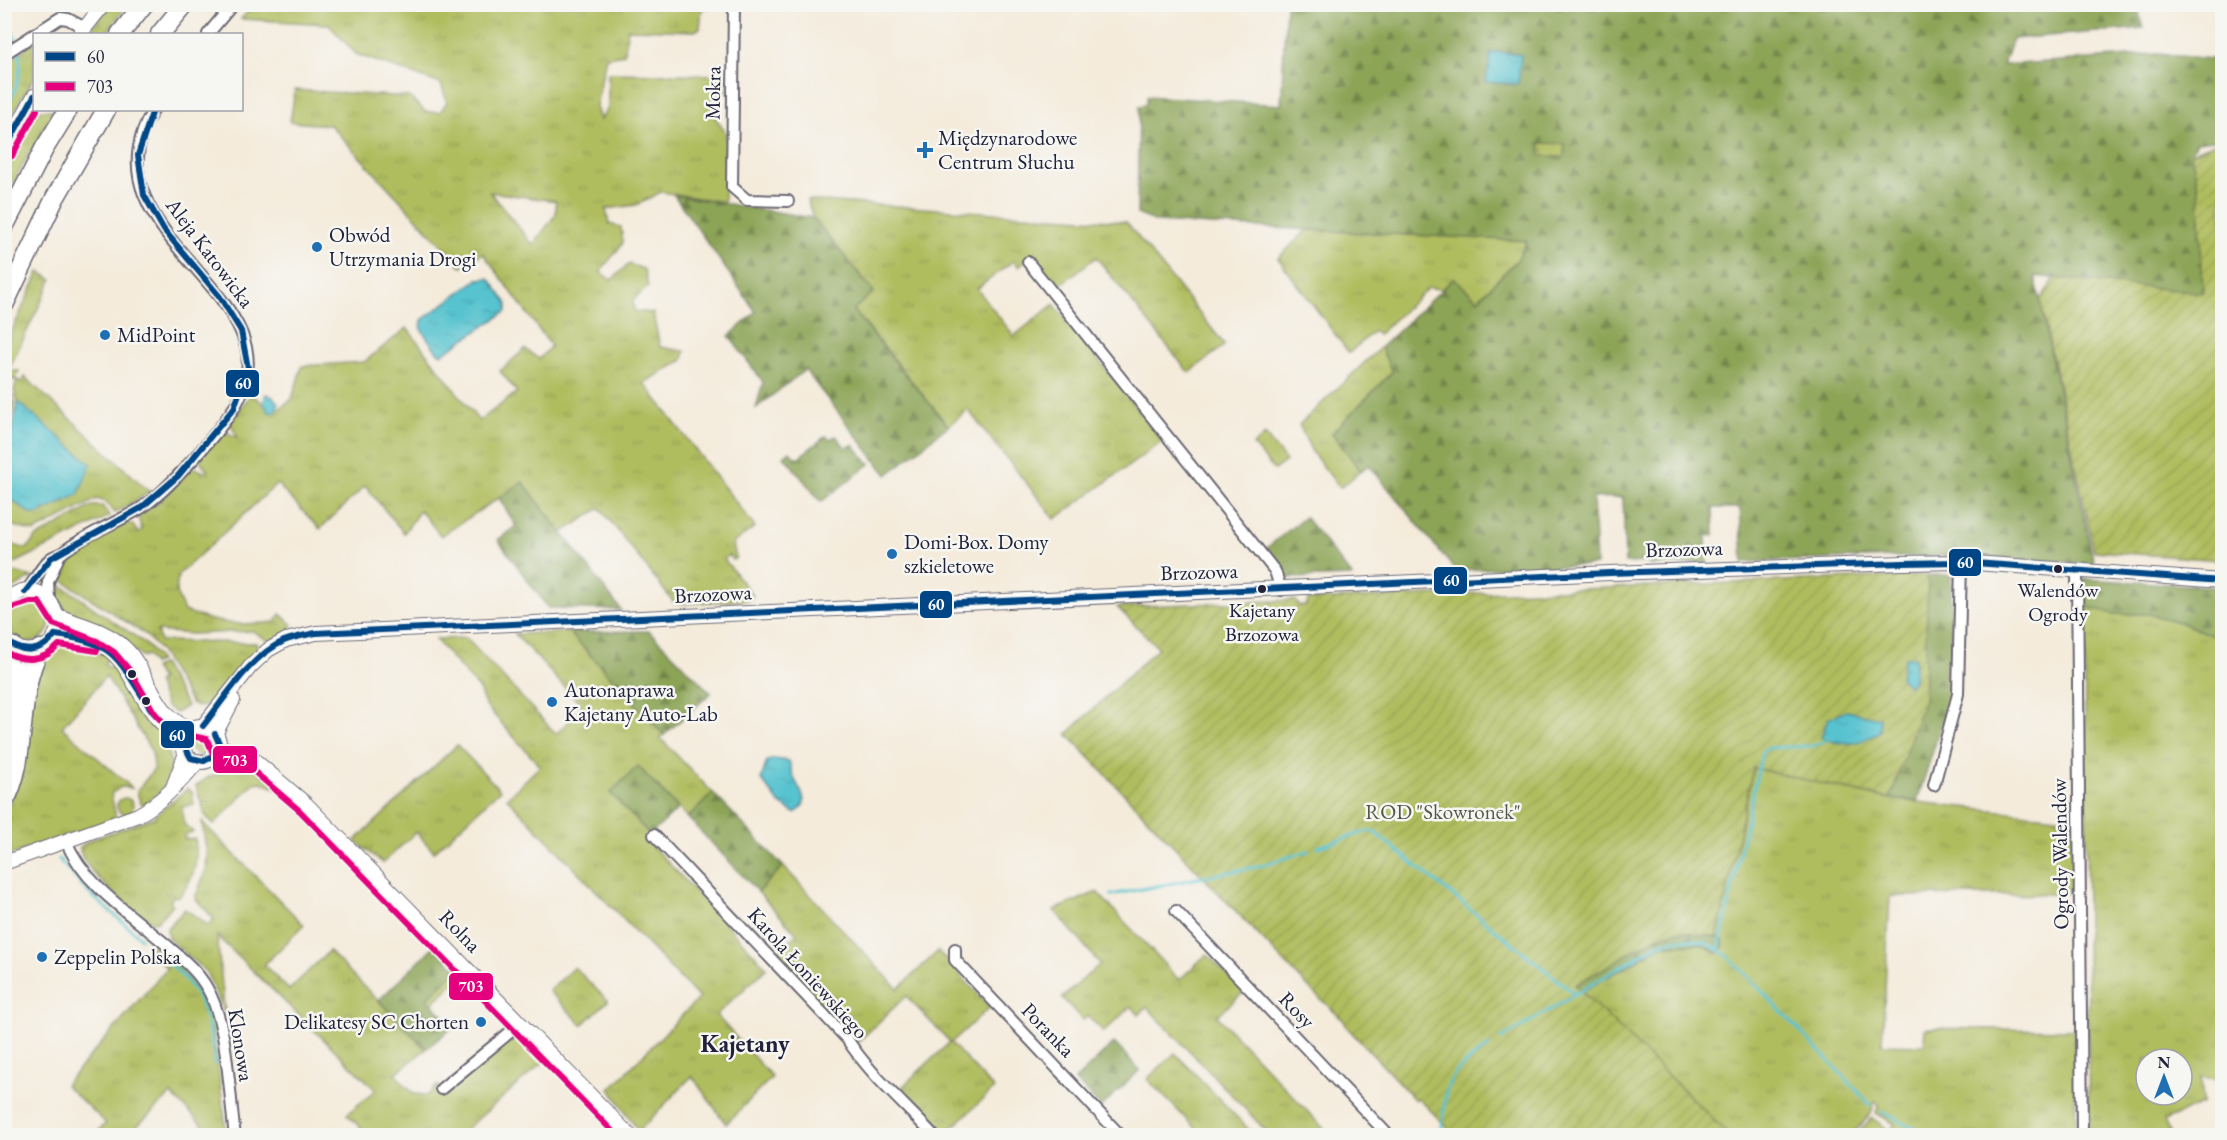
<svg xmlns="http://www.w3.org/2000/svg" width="2227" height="1140" viewBox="0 0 2227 1140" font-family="'EB Garamond',serif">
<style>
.grass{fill:url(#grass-tufts);stroke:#69704d;stroke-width:1.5;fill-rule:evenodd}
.forest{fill:url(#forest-firs);stroke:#576348;stroke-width:1.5}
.cemetery{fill:url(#cemetery-stones);stroke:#69704d;stroke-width:1.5}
.garden{fill:url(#garden-furrows);stroke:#69704d;stroke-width:1.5}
.pitch{fill:#b0bd5f;stroke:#69704d;stroke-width:1.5}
.water{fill:url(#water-ripples);stroke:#3c7285;stroke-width:1.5}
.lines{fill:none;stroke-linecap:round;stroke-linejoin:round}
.stream{stroke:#56c3cf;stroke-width:3}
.street-casing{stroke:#6c6873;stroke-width:14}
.secondary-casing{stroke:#6c6873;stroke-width:16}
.highway-casing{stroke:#6c6873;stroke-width:21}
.street{stroke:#fff;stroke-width:10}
.secondary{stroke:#fff;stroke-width:14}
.highway{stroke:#fff;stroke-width:18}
.bus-1-casing{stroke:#f6f6f2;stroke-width:10}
.bus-2-casing{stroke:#f6f6f2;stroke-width:10}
.bus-1{stroke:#004687;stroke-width:6}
.bus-2{stroke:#e5007d;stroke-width:6}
.poi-dot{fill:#1f6fb2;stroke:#f6f6f2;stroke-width:2}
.bus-dot{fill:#22223b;stroke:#f6f6f2;stroke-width:2}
.labels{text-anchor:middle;stroke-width:5;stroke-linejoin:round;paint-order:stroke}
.bus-label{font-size:20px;fill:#22223b;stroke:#f6f6f2}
.street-label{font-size:21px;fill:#22223b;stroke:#f6f6f2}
.poi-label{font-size:21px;fill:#22223b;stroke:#f6f6f2;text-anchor:start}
.park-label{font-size:21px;fill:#545848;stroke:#f6f6f2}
.quarter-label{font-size:24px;font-weight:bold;fill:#22223b;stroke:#f6f6f2}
.line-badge{stroke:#f6f6f2;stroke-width:2}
.badge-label{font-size:16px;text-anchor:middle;font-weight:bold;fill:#fff}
</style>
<defs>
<pattern id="grass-tufts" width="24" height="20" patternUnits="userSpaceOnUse" patternTransform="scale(1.5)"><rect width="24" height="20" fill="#b0bd5f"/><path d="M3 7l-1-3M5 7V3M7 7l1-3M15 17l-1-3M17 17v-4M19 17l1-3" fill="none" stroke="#97a253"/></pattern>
<pattern id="forest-firs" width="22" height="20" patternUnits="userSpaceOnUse" patternTransform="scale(1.5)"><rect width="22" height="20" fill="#8ca456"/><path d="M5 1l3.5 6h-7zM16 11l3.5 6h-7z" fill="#728548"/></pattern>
<pattern id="cemetery-stones" width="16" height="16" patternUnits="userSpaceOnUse" patternTransform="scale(1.5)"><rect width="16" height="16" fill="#b0bd5f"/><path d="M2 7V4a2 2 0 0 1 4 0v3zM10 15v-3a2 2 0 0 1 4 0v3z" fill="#97a253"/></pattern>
<pattern id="garden-furrows" width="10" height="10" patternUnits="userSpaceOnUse" patternTransform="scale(1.5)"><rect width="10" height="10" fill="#b0bd5f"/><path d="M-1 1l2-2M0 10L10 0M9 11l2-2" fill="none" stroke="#97a253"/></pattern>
<pattern id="water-ripples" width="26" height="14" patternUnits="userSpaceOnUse" patternTransform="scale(1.5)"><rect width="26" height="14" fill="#56c3cf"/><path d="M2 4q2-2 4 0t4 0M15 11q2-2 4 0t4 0" fill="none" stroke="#4ba7b3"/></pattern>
</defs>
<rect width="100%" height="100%" fill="#f6f6f2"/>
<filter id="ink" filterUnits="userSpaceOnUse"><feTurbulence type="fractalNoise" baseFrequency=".0167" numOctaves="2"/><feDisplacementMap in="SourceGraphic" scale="12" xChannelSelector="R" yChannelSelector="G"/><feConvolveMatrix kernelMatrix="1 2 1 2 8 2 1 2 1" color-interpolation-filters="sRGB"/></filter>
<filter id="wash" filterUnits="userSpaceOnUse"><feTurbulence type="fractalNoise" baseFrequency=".008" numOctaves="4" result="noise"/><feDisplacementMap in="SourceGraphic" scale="24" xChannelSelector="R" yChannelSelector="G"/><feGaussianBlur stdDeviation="1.35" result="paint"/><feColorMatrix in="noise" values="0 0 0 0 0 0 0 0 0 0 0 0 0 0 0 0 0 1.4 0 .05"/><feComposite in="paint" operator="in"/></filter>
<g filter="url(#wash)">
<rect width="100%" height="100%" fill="#f4ebdb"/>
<g class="grass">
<path d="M110,5H128L105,34H87Z"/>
<path d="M254,5H727L726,7L702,8L700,28L695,31L628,29L624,54L606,57L596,106L600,120L608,108V73L725,75L727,89L719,100L715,117L726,133L724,202L661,192L636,205L606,209L609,224L621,227L623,243L600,272L611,280L629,264L644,269L648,287L633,300L634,311L653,313L660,347L685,351L683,360L644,383L755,527L733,543L736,558L733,560L729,555L724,559L753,596L748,600L675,604L600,508L562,533L523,482L441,536L420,510L404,533L365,486L320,529L277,484L178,575L176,593L184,611C215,624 243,626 276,622L280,614L292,624L290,631L270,642L253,631L192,634L157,631L160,641L256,643L259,646L223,693L210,705L198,707L191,703L160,651L145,634L59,578L55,573C70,547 101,537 126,523L132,524L138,533L142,530L138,517L161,500L191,468H196L205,473L207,470L199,459L221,433L226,432L238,438L230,423L251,394L275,412L292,399L302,366L364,362L407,328L479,421L517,392L500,371L525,349L539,359L551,346L483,253L462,267L330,125L290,122L295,90L409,97L426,112H440L447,102L441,84L356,54L328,24L241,19ZM490,192L556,201V214L533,245Z"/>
<path d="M34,41V78L5,127V99L12,82L11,71L7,73L5,59L11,56L13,58Z"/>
<path d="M34,107V110H54L5,197V165Z"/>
<path d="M807,200L1126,222L1225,345L1189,373L1096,257L1055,289L1037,263L1028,257L1019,267L1013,261L977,289L1014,336L1054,304L1163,441L1055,519L968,410L948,426L853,309L873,292L813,218Z"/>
<path d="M1307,230L1527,240L1518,259L1477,300L1454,278L1443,289L1428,288L1378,335L1374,331L1349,353L1278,258Z"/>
<path d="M39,272L52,279L8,371H19L15,380L11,379L9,387L15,404L5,442V346Z"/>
<path d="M1381,347L1392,372L1332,433L1361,471L1340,488L1312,452L1299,425Z"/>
<path d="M25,377L150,492L115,513L106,502L97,499L34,532L11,525L5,518L4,495L31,514L90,464L18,402L14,390L17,380L22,382Z"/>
<path d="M92,506H102L110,516L5,568V525L10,533V544L27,549L35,538Z"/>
<path d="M15,572L32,577L5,594V576Z"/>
<path d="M52,583C72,589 84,602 101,613C123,629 144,638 160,661L153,664L147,655L143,657C116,635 54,621 52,583Z"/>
<circle cx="29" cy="621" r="21"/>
<path d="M2084,606L2114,614H2148L2183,623L2222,640V1080L2201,1077L2203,1103L2164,1121L2170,1135H2089ZM2146,1059H2182V1095H2146Z"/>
<path d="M569,632L664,735L660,738L713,793L688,818L638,767L650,835L646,839L767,968L716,1015L772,1077L726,1124L692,1076L641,1129V1135L610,1089L699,998L507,798L540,766L485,705L479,689L435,639L466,638L556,734L583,707L515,634Z"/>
<path d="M77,640L110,657L104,664L109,668L116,660L132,691L127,693L142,718L163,734L173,771L165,787L144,805L140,803L137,791L154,769L152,752L106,676L62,727L132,788L121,787L111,794L116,818L5,857L4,813L11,802C16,774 30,673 43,655C51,645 65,642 77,640Z"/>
<path d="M162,664L187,706L176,713L166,706L157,682L161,680L154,668Z"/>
<path d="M457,745L500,790L434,852L416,832L383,863L355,841Z"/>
<path d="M237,767L256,770L278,787L277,789L261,782L254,783L214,825L205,815L196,786L207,778Z"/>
<path d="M1753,768L1890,799L2074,819L2073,887L2065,894L1890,896L1882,1044L1924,1045L1925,1028L2074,1030L2076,1135H1894L1889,1132L1895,1124L1876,1113L1879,1104L1875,1101L1871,1114L1851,1135H1729L1581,992L1663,945L1700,944L1718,953L1723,947V940L1717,937Z"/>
<path d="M187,789L192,792L194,804L182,807L184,824L193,832L184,835L185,839H195C199,861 194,880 179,897L174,896L170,901L173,905L156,922L148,921C132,909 78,867 80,847L91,840L152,818Z"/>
<circle cx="125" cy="806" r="8"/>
<path d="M202,822L304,925L264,965L289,990L329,951L426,1049L395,1074L414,1094L428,1095L438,1085L445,1094L513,1038L523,1039L545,1061L465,1130L470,1135H368L347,1114L376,1090L217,936L225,1014L206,972L168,938L167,928L185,909L208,925L214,919L195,898L206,870L207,856Z"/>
<path d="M783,866L898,989L938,951L990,1007L951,1043L994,1089L944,1135L900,1089L950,1042L906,996L857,1043L774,955L797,934L758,892Z"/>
<path d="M1097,892L1179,980L1207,954L1244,992L1217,1016L1328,1133L1325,1135H1270L1147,1007L1139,1015L1131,1006L1104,1032L1088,1016L1083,1020L1062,998L1100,964L1054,910Z"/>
<path d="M155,944C183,970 199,985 212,1022L227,1135H213L171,1094L128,1135H94L106,1123L65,1085L167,968L148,950Z"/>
<path d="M574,967L608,1001L582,1025L549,991Z"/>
<path d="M457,969L462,975L432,1004L427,999Z"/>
<path d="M1175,1053L1254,1135H1202L1147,1079Z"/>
<path d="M1872,1118L1886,1128L1879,1135H1855Z"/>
</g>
<g class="forest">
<path d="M1286,5H2137L2143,28L2012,39L2003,65L2157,54L2222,60V139L2197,142L2191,153L2199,191L2203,293L2035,276L2094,564L1958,555L1743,562L1740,508H1713L1714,535L1706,536L1707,563L1649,565V562L1625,563L1623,497L1593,498L1596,565L1455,570L1369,465L1361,471L1332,433L1392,372L1381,347L1454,278L1478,300L1518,259L1527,241L1156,222L1137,214L1139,107L1147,103V96L1281,105Z"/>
<path d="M674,195L813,218L874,292L853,310L948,426L887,475L805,370L756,408L763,382L729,336L756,312Z"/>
<path d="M826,436L830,439L836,436L846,448L853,445L870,464L821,502L784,456L790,451L794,457H799Z"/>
<path d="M523,482L621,610L548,608L498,540L516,526L499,498Z"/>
<path d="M1305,517L1352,576L1287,578L1264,550Z"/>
<path d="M1928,575H1951V695L1917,801L1890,799L1924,699Z"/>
<path d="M2084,579L2222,587V640L2183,623L2148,614H2114L2084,606Z"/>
<path d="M649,631L711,693L664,735L569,632Z"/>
<path d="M638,766L678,809L650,835L610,793Z"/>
<path d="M713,793L783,866L758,892L688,818Z"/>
<path d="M1678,931L1717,937L1723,940V947L1718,953L1700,944L1663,945L1581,992L1575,985L1657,937Z"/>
<path d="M434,946L457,969L427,999L454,1026L426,1049L379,1000Z"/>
<path d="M1114,1043L1140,1070L1101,1107L1075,1080Z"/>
</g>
<path class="cemetery" d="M1541,143L1565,144L1564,157L1540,156Z"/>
<g class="garden">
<path d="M2222,140V560L2094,551L2040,300L2055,278L2203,293L2199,191L2191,153Z"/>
<path d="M1928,575L1924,699L1890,799L1753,768L1717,937L1678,931L1657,937L1575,985L1729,1135H1446L1447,1127L1418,1098L1415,1100L1344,1024L1345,1022L1308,987L1067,734L1158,648L1117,607L1295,600L1299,606H1306L1308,600Z"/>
<circle cx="200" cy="745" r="10"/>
</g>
<path class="pitch" d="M1265,435L1286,461L1274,470L1253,445Z"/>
<g class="water">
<path d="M1498,52L1521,55L1518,84L1486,82L1491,53Z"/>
<path d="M489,278L507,303V311L442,354L437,352L421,329L422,320L478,279Z"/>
<path d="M266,394L273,397L278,403L277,409L273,413L269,412L263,403Z"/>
<path d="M18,402L91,464L78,495L38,514H31L5,495L7,467L5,452L10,441Z"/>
<path d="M1915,657L1914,681L1908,685L1900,677L1905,658Z"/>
<path d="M1846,711L1880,718V731C1860,745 1843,747 1821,737L1828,719Z"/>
<path d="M774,759L789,761C791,767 792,775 795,780C801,792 812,806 794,813L779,803L761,779L767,761Z"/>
</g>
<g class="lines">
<g class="stream">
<path d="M10,4V24L16,43"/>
<path d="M4,109C16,95 24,68 18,49"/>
<path d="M1318,847L1368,831L1374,832L1574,993"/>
<path d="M59,859L88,892L141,938"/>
<path d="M1111,895L1256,867L1308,851"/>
<path d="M1719,948L1762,752L1767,748L1813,746L1826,740"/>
<path d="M155,950C200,989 207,1005 215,1064"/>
<path d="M1501,1039L1659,944C1687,935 1707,939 1730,958L1871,1105"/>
<path d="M1882,1112L1930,1136"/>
<path d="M1441,1136C1448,1080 1441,1079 1489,1046"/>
</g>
</g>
</g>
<g filter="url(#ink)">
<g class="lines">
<defs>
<g id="street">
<path d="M734,4L732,187L747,200L788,201"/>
<path d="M208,34L233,4"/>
<path d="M4,54L60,18L68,19L85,28"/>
<path d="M1028,262L1275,571L1281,590"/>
<path d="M2077,571L2082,1136"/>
<path d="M25,592C35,582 39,568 50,559C53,556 58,555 62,553C86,534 115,524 141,508C168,491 216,435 234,408C305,294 78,238 153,110"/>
<path d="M49,599L48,582L60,554"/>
<path d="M1934,785L1958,694L1961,562"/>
<path d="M654,835L847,1039C871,1076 905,1104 934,1136"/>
<path d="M66,841C85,887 134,916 170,948C184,960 198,972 207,988C228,1023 229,1094 235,1136"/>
<path d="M1176,911L1389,1136"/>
<path d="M955,949V960L1121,1136"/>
<path d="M441,1089L520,1024"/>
</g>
<g id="secondary">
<path d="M80,34L104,4"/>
<path d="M4,152L34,96"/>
<path d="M4,604C43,558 87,643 33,650C21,652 12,647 4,638"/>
<path d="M58,616C81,625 107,630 125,648C150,673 155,719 192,729"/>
<path d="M55,635C127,639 120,669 156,717C164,727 174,734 183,742"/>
<path d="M203,726L250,667L268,650L286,640L316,633L1610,573L1903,563L1961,562L2222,581"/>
<circle cx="201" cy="744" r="18"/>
<path d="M215,734L233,700"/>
<path d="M218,747L247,754L306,804L630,1136"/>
<path d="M211,758L228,762L255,761"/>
<path d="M173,787L186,753"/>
<path d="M4,863L138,815C162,802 181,782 198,761"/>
</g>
<g id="highway">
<path d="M120,34L144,4"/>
<path d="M160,34L185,4"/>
<path d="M4,227L44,149L68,110"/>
<path d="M4,305L55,198L106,110"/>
<path d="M4,742L15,669L14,647"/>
<path d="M4,802C29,760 15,694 40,649"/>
</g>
</defs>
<use href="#street" class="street-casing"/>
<use href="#secondary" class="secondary-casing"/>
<use href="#highway" class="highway-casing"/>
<use href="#street" class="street"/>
<use href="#secondary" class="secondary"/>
<use href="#highway" class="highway"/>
<defs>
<g id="bus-1">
<path d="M4,151L34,96"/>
<path d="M25,592L51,558L141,508L178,476L234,408L248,368L241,331L220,297L164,230L144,195L138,155L153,110"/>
<path d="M55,635C119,642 118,662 151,709C159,721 172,727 180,738C185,744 187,752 191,758L204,761L215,755L219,743L215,734"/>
<path d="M4,638C21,655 41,653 55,635"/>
<path d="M203,726C226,697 249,657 284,641C294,637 306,635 316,633L1610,573L1903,563L1961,562L2222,581"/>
</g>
<g id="bus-2">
<path d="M12,156L37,110"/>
<path d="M8,609L30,602H39L53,624L97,641L114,652L131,672L154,712L167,728L177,733L207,739L213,754L243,762L300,811L617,1136"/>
<path d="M4,651C23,663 44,662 59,645L97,651"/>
</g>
</defs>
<use href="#bus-1" class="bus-1-casing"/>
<use href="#bus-2" class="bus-2-casing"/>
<use href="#bus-1" class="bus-1"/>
<use href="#bus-2" class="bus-2"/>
</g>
</g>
<g class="poi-dot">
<path d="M922 141h6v6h6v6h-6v6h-6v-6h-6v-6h6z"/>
<circle cx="317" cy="247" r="6"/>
<circle cx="105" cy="335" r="6"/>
<circle cx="892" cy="554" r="6"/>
<circle cx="552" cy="702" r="6"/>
<circle cx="42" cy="957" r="6"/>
<circle cx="481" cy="1022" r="6"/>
</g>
<g class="bus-dot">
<circle cx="2058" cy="569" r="5"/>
<circle cx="1262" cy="589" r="5"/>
<circle cx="132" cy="674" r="5"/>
<circle cx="146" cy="701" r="5"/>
</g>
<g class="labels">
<g class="bus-label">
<text x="2058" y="597">Walendów<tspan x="2058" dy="24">Ogrody</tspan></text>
<text x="1262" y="617">Kajetany<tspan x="1262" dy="24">Brzozowa</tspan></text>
</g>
<g class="street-label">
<text transform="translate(713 93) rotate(-89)" y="7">Mokra</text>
<text transform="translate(210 253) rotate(53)" y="7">Aleja Katowicka</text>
<text transform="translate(1684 549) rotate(-2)" y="7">Brzozowa</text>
<text transform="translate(1199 572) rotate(-2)" y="7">Brzozowa</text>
<text transform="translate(713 594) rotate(-3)" y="7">Brzozowa</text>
<text transform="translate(2060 854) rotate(-91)" y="7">Ogrody Walendów</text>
<text transform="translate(460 931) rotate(46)" y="7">Rolna</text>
<text transform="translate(808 973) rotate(48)" y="7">Karola Łoniewskiego</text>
<text transform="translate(1297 1010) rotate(46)" y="7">Rosy</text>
<text transform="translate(1048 1030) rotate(46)" y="7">Poranka</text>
<text transform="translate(241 1045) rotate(81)" y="7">Klonowa</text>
</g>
<g class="poi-label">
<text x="938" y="145">Międzynarodowe<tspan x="938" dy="24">Centrum Słuchu</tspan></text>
<text x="329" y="242">Obwód<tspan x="329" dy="24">Utrzymania Drogi</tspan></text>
<text x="117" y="342">MidPoint</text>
<text x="904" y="549">Domi-Box. Domy<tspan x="904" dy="24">szkieletowe</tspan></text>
<text x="564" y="697">Autonaprawa<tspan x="564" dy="24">Kajetany Auto-Lab</tspan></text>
<text x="54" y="964">Zeppelin Polska</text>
<text x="469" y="1029" text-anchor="end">Delikatesy SC Chorten</text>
</g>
<g class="park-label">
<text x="1443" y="819">ROD "Skowronek"</text>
</g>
<g class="quarter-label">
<text x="745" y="1052">Kajetany</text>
</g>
</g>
<g class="line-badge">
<rect x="225" y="369" width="35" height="29" rx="6" fill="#004687"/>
<rect x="1948" y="548" width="34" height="29" rx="6" fill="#004687"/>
<rect x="1433" y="566" width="35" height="29" rx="6" fill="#004687"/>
<rect x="919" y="590" width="34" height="29" rx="6" fill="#004687"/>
<rect x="160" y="720" width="35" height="29" rx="6" fill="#004687"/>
<rect x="212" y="745" width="46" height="29" rx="6" fill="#e5007d"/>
<rect x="448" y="972" width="46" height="29" rx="6" fill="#e5007d"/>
</g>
<g class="badge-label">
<text x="243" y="389">60</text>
<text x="1965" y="568">60</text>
<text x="1451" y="586">60</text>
<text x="936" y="610">60</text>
<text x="177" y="741">60</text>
<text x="235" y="766">703</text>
<text x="471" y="992">703</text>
</g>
<rect width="2227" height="1140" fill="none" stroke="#f6f6f2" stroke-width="24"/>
<rect x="33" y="33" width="210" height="78" fill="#f6f6f2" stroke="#a1a1a9" stroke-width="1.5"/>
<rect x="45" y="52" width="30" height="9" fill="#004687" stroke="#a1a1a9" stroke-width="1.5"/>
<text x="87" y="63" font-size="18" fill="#22223b">60</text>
<rect x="45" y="82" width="30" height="9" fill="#e5007d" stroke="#a1a1a9" stroke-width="1.5"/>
<text x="87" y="93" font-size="18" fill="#22223b">703</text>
<g transform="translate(2164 1077)"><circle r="28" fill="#f6f6f2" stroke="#a1a1a9" stroke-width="1.5"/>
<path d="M0-4.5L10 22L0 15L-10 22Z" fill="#1f6fb2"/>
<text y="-9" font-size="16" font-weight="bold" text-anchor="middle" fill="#22223b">N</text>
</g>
</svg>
